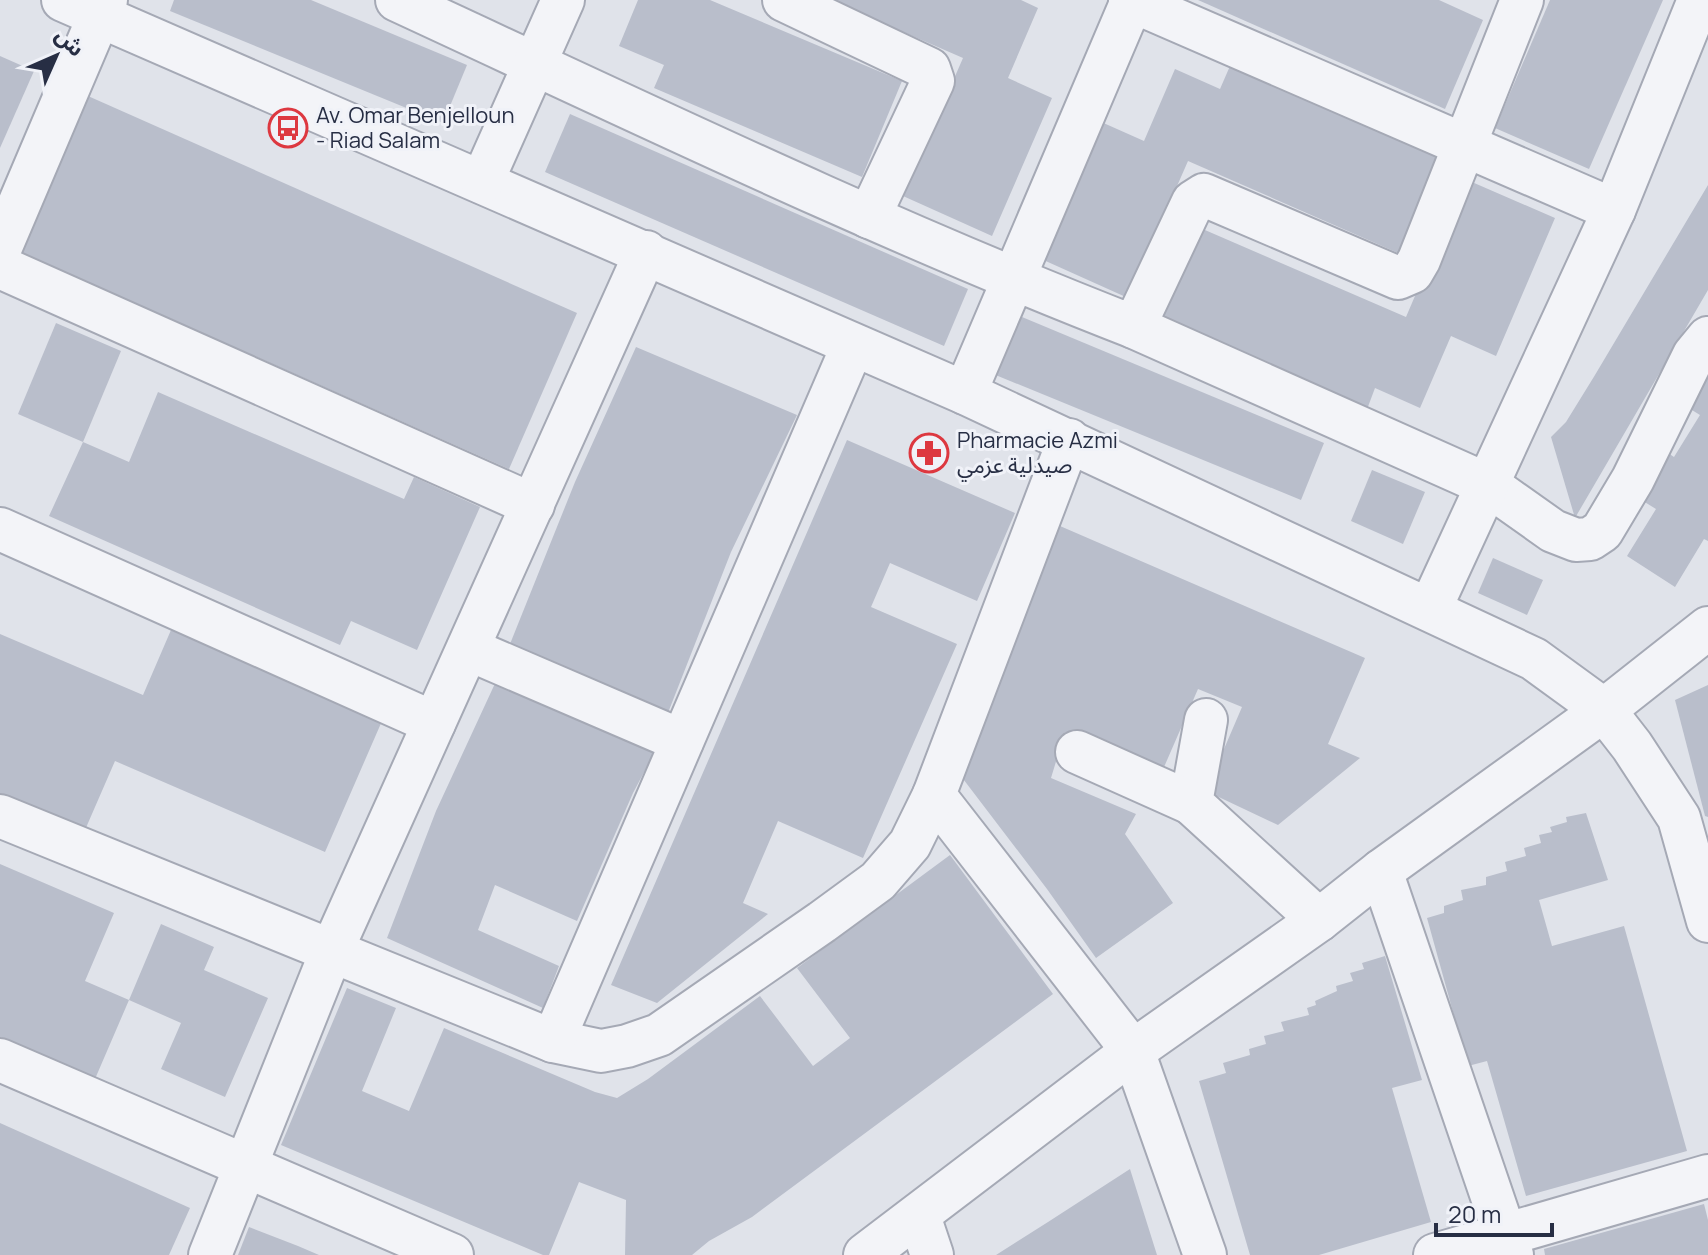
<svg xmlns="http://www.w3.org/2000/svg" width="1708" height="1255" viewBox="0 0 1708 1255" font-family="Manrope,'Noto Sans Arabic',sans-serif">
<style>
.building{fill:#b9becb}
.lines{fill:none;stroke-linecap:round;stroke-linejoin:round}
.minor-casing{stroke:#a5a9b5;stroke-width:46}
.minor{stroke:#f3f4f8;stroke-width:42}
.labels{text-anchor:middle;stroke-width:6;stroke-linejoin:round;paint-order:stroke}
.poi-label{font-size:22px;fill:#272e44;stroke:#f0f2f8;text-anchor:start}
</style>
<rect width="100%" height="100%" fill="#e0e3ea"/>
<g class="building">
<path d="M174,0H311L467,65L443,123L170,11Z"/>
<path d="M638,0H710L902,81L862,177L654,88L664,65L619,46Z"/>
<path d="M830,0H1021L1038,8L1008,78L1052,98L992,236L903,196L963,58Z"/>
<path d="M1198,0H1439L1483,20L1445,109Z"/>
<path d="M1550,0H1663L1589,169L1495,128Z"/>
<path d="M0,56L34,71L0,148Z"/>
<path d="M1230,66L1439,158L1398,253L1188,161L1128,298L1039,258L1099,121L1144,141L1175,69L1220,89Z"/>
<path d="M88,96L577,313L509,469L20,252Z"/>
<path d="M570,114L968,289L944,346L545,172Z"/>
<path d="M1465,179L1555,218L1496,356L1451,336L1420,408L1375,388L1366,412L1158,322L1198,227L1406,317Z"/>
<path d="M1708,185V290L1575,518L1551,437L1566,422L1595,375Z"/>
<path d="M1005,310L1324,443L1301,500L981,369Z"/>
<path d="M56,323L121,351L83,442L18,414Z"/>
<path d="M636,347L797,415L731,552L664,723L506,654L575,482Z"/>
<path d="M1708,360V541L1704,539L1675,587L1627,556L1656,509L1630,493L1659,447L1674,457L1700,415L1674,399Z"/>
<path d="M158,392L404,499L414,477L480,507L417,650L351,621L340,645L49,516L83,442L129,462Z"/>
<path d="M847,440L1015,513L977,601L890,563L871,607L957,644L863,858L778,821L743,903L768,914L657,1003L611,985Z"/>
<path d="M1372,470L1425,492L1403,544L1351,521Z"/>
<path d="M1060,526L1365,658L1328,744L1360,758L1278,825L1206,791L1242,707L1198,689L1161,774L1065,732L1051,778L1136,814L1125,834L1173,903L1096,958L1047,889L954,767L968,742Z"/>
<path d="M1493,558L1543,580L1527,615L1478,593Z"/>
<path d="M171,630L382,721L325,852L115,761L85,830L0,794V634L143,695Z"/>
<path d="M498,677L659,744L633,793L577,921L495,885L478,930L559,966L543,1008L387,938L436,811Z"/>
<path d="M1708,685V817L1705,816L1675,700Z"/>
<path d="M1586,813L1608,880L1539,900L1552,946L1624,926L1687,1151L1526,1196L1487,1061L1468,1066L1427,918L1444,913V906L1463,900L1461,890L1486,885V877L1507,871L1505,862L1526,856L1524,848L1541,843L1539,835L1552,832L1550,827L1567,822L1566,817Z"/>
<path d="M950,855L1053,994L752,1217L709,1241L692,1255H625L626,1200L579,1182L549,1255H543L281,1145L347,988L396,1008L362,1091L409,1111L444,1028L595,1092L617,1098L648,1079L760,996L813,1066L850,1038L797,968Z"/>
<path d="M0,864L114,913L85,981L129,1000L161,924L214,947L204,970L268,998L225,1097L161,1069L181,1023L129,1000L95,1079L0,1037Z"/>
<path d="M1385,956L1422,1080L1392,1088L1431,1222L1319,1255H1250L1199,1081L1226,1073L1223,1063L1250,1055L1249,1049L1266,1044L1264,1036L1284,1031L1281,1022L1309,1015L1307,1008L1316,1005L1315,1001L1337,991L1336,986L1353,981L1350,973L1364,969L1362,963Z"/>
<path d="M0,1123L190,1208L169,1255H0Z"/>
<path d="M1130,1169L1157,1255H996L1048,1222Z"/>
<path d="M1704,1204L1708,1220V1255H1545L1544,1249Z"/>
<path d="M249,1227L298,1246L319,1255H238Z"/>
</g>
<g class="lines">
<defs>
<g id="minor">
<path d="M63,0L965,393L1534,659L1604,710L1632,746L1679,818L1708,921"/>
<path d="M397,0C641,113 884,230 1134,327L1193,202L1204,195L1398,278L1412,272L1419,260L1522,0"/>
<path d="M784,0L929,69L933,81L869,217"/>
<path d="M1130,0L1614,210"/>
<path d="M482,182L563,0"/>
<path d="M0,249L106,0"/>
<path d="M0,267L533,505"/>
<path d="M1134,327L1488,485L1553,531L1576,540L1590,539L1602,531L1633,479L1694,355L1708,338"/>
<path d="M965,393L1132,1"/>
<path d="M1069,440L934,795L1133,1051L1205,1255"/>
<path d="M0,529L434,723"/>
<path d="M1430,609L1614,210L1699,0"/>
<path d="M468,649L682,741"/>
<path d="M1206,720L1191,803L1319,920"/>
<path d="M1077,752L1191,803"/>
<path d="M0,816L553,1041L601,1051L627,1046L659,1035L822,922L878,881L910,844L934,795"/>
<path d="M1381,871L1512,1255"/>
<path d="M553,1041L853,345"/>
<path d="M0,1060L452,1255"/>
<path d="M919,1216L932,1255"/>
<path d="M210,1255L332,950L646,252"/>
<path d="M865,1255L1133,1051L1319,920L1381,871L1604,710L1708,628"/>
<path d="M1435,1255L1708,1176"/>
</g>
</defs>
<use href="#minor" class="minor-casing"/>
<use href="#minor" class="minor"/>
</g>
<defs>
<symbol id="bus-ring" viewBox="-11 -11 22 22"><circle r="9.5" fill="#f0f2f8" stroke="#dd3840" stroke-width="1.5"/><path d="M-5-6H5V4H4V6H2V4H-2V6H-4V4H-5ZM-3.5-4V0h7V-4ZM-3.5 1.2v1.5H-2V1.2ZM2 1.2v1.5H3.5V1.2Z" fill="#dd3840"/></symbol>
<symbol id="pharmacy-ring" viewBox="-11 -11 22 22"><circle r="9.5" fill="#f0f2f8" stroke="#dd3840" stroke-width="1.5"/><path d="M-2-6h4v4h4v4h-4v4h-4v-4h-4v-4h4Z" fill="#dd3840"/></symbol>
</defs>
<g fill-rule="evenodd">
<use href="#bus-ring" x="266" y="106" width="44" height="44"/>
<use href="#pharmacy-ring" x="907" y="431" width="44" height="44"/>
</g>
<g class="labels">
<g class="poi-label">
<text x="316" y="123">Av. Omar Benjelloun<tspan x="316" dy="25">- Riad Salam</tspan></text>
<text x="957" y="448">Pharmacie Azmi<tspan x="957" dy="25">صيدلية عزمي</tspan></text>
</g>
</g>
<g transform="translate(56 56) rotate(45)" stroke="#f0f2f8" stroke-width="6" paint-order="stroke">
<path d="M0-6L14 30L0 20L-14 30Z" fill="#272e44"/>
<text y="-12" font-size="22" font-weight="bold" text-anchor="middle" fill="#272e44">ش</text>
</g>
<path d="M1436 1223v12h116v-12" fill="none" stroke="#272e44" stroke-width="4"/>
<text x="1448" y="1223" font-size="24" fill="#272e44" stroke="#f0f2f8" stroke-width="6" paint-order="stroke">20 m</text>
</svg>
